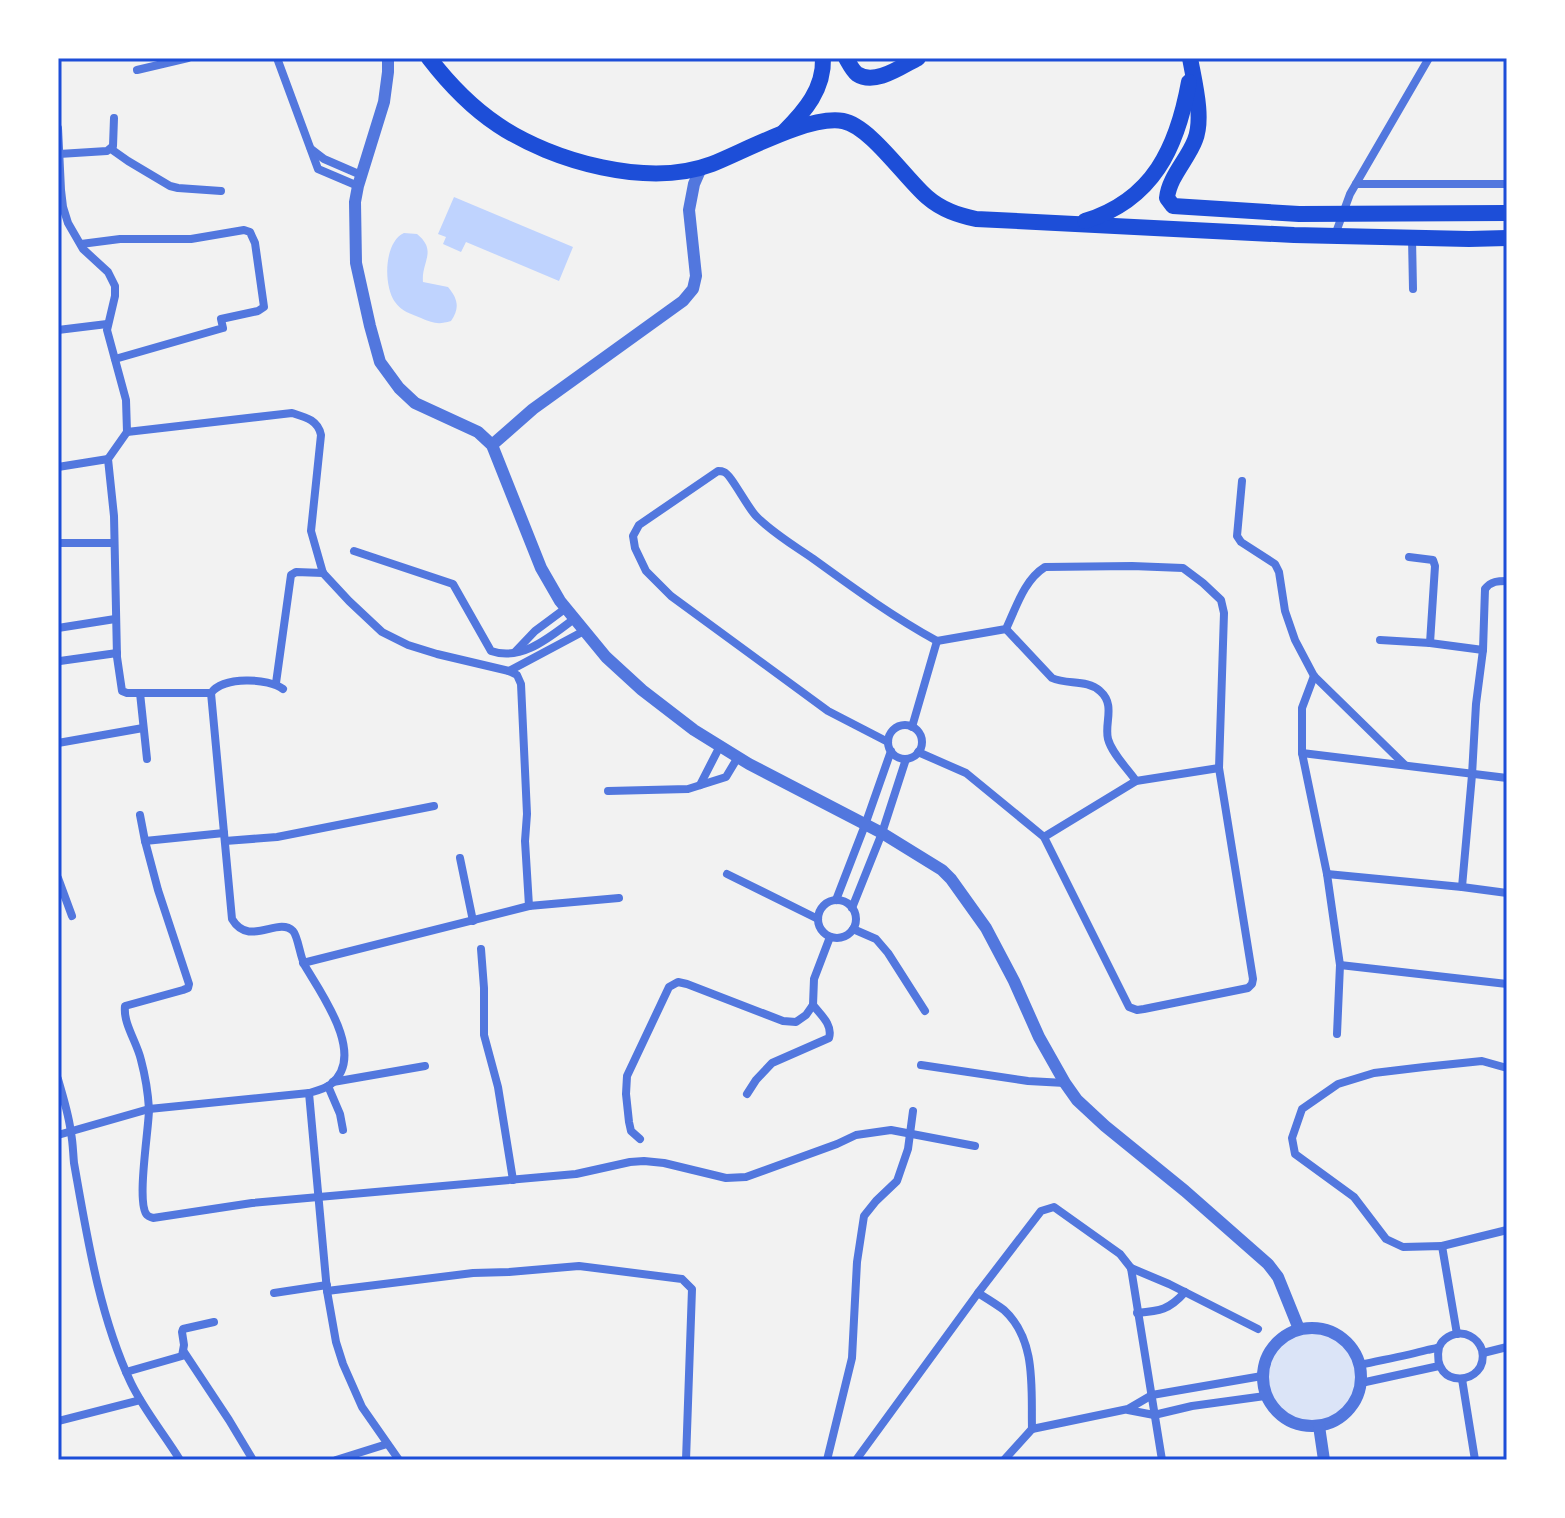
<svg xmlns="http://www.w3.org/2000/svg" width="1565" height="1518" viewBox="0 0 1565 1518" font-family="Signika,sans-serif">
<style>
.green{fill:#dbe4f7}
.water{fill:#bfd3fe}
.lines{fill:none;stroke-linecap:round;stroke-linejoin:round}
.minor{stroke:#5277de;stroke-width:8}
.tertiary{stroke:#5277de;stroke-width:12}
.primary{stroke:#1d4ed8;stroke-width:16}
.neatline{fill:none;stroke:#1d4ed8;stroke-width:3}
</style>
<rect width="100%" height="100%" fill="#f2f2f2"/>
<circle class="green" cx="1312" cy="1377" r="49"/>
<g class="water">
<path d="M454,197L573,247L559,281L466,242L461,252L443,244L446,237L438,234Z"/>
<path d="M404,233L417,234C438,251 421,262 423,282L448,287C458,299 460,308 451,321C438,325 433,323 421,318C411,314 401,311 395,302C383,285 384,242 404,233Z"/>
</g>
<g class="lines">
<g class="minor">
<path d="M277,58L318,169L358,186"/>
<path d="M137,70L188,58"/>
<path d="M58,128L61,190L63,207L68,223L83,249L108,272L115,286V296L107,330L126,400L127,432L108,459L114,516L117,657L122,691L127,693H211L232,919C249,948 278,916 293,931C298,936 300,957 305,966C321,993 367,1056 331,1084C325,1089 316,1091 309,1093L327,1291L336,1342L343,1364L362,1407L399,1460"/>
<path d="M111,149L128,161L170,186L178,188L221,191"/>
<path d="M311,149L324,159L361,175"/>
<path d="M59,154L107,151L113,146L114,118"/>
<path d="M1356,184H1507"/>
<path d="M1335,235L1350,194L1429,58"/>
<path d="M1412,238L1413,289"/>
<path d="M81,244L120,239H191L244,230L250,232L255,243L264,307L258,311L221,319L223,328L115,359"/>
<path d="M58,330L107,324"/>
<path d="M127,432L292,413C305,417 318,420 321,435L311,531L323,573L349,601L382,632L408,645L437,654L509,671L517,675L521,684L527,814L525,841L529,906"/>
<path d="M58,467L108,459"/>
<path d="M1242,481L1237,536L1241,542L1275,564L1279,572L1285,611L1295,640L1314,676L1405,765"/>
<path d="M58,543H114"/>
<path d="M354,551L453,584L491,651C522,662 551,636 574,619"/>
<path d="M1409,557L1433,560L1435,566L1430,643"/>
<path d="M58,628L115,619"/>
<path d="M1006,629L1052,678C1067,685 1087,679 1100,691C1116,705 1104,723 1108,739C1112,754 1128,769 1136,781"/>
<path d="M1380,640L1430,643L1483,650"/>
<path d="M515,652L535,631L566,608"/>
<path d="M60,661L117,653"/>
<path d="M509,671L584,631"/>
<path d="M1314,676L1302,708V753L1327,874L1340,965L1337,1034"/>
<path d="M276,683L291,575L296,572L323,573"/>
<path d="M140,693L147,759"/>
<path d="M211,693C223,676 269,678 283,689"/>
<circle cx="905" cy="742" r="17"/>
<path d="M888,742L828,711L671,596L646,571L635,548L633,536L639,525L718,471C720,471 722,471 724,472C731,474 748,509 757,517C773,533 793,545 812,558C852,587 893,617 937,641L912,727"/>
<path d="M58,743L143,728"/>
<path d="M918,752L966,773L1044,837L1129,1007L1137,1010L1144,1009L1248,988L1252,984L1253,979L1219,768L1224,613L1221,600L1203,583L1183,568L1132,566L1045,567C1024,580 1016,608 1006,629L937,641"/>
<path d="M1302,753L1507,778"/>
<path d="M700,785L720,746"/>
<path d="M608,791L688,789L726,777L738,757"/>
<path d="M140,815L145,841L158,890L189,984L188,988L183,990L125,1006C123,1024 137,1042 141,1060C145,1075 148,1093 149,1109C149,1128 136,1204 147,1215C149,1217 151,1217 153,1218L252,1203L576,1174L630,1162L644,1161L664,1163L726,1178L746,1177L837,1144L856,1135L891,1130L975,1146"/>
<path d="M1044,837L1136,781L1219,768"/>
<path d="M145,841L224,833"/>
<path d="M225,841L277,837L434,806"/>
<path d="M460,858L473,921"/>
<path d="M727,874L818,919"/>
<path d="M1327,874L1462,887L1507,893"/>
<path d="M58,878L72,916"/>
<path d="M1462,887L1472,775L1476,704L1483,650L1485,589C1491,581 1498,581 1507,581"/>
<path d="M836,900L865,825L891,751"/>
<circle cx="837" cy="919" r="19"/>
<path d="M852,908L882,833L906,759"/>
<path d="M853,929L876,939L888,953L925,1011"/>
<path d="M481,949L484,988V1035L498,1087L513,1180"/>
<path d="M303,963L529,906L619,898"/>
<path d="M1340,965L1507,984"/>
<path d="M921,1065L1028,1081L1065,1083"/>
<path d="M58,1079C63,1097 69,1115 71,1133C73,1143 73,1153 74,1163C87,1236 99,1315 131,1383C144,1410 164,1434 180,1460"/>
<path d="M333,1082L425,1066"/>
<path d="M328,1086L340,1114L343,1130"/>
<path d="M747,1094L756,1080L772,1063L829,1038C833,1025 821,1015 813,1005"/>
<path d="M58,1135L149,1109L309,1093"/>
<path d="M640,1139L631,1131L629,1122L626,1094L627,1076L669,987L678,982L687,984L783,1021L796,1022L806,1015L813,1005L814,979L830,937"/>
<path d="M1442,1246L1507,1230"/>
<path d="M1131,1268L1169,1284L1258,1329"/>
<path d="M327,1291L473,1273L509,1272L579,1266L682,1279L692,1289L686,1460"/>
<path d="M274,1293L327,1285"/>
<path d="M978,1293C986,1298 996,1304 1004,1310C1037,1340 1031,1389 1032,1429"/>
<path d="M1137,1313C1160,1311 1169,1310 1185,1292"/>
<path d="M1457,1334L1442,1246L1403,1247L1386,1239L1354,1197L1295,1154L1292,1138L1302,1109L1338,1084L1374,1073L1424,1067L1482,1061L1507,1068"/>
<path d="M184,1352L229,1420L253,1460"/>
<path d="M1483,1353L1507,1347"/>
<path d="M1360,1365C1382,1360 1405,1356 1427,1350C1431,1349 1435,1349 1439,1347C1440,1346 1441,1343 1442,1342C1449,1334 1461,1331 1470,1336C1476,1339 1480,1344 1482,1350C1490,1386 1430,1391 1439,1347"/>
<path d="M126,1372L182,1356L184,1345L182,1332L183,1329L214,1322"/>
<path d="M1462,1379L1475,1460"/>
<path d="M1361,1383L1439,1366"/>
<path d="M1128,1410L1154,1415L1192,1406L1265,1396"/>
<path d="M58,1421L140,1400"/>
<path d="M336,1460L387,1444"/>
<path d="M827,1460L852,1358L857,1262L864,1216L876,1201L897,1181L908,1149L913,1111"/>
<path d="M856,1460L978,1293L1041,1211L1054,1207L1120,1254L1131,1268L1162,1460"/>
<path d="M1004,1460L1032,1429L1128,1409L1152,1395L1262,1376"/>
</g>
<g class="tertiary">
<path d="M388,58V72L384,102L358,186L355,202L356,263L370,326L380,362L399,388L415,403L478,432L492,445L541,568L560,601L606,657L642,690L694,730L749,764L882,833L942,870L951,879L986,928L1014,981L1039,1037L1065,1083L1077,1100L1105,1126L1185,1191L1268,1264L1278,1277L1299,1329"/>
<path d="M492,445L533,409L683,301L693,289L696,276L689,210L694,184L701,168"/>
<circle cx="1312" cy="1377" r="49"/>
<path d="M1319,1426L1324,1460"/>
</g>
<g class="primary">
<path d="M429,58C449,84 471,107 498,125C553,162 649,188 712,164C745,151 809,115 843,121C870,126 905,178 927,197C942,210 958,215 976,219L1294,235L1469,239L1507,238"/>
<path d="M846,58C849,63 852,70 857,74C875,86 902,66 918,58"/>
<path d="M1190,58C1194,81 1204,118 1195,140C1188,159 1169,177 1167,198L1173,206L1299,214L1507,213"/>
<path d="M784,132C805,111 824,89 823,58"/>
<path d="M1085,221C1153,200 1177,148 1189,82"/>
</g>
</g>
<rect width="1565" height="1518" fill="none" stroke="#ffffff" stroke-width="120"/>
<rect x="60" y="60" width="1445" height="1398" class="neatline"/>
</svg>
